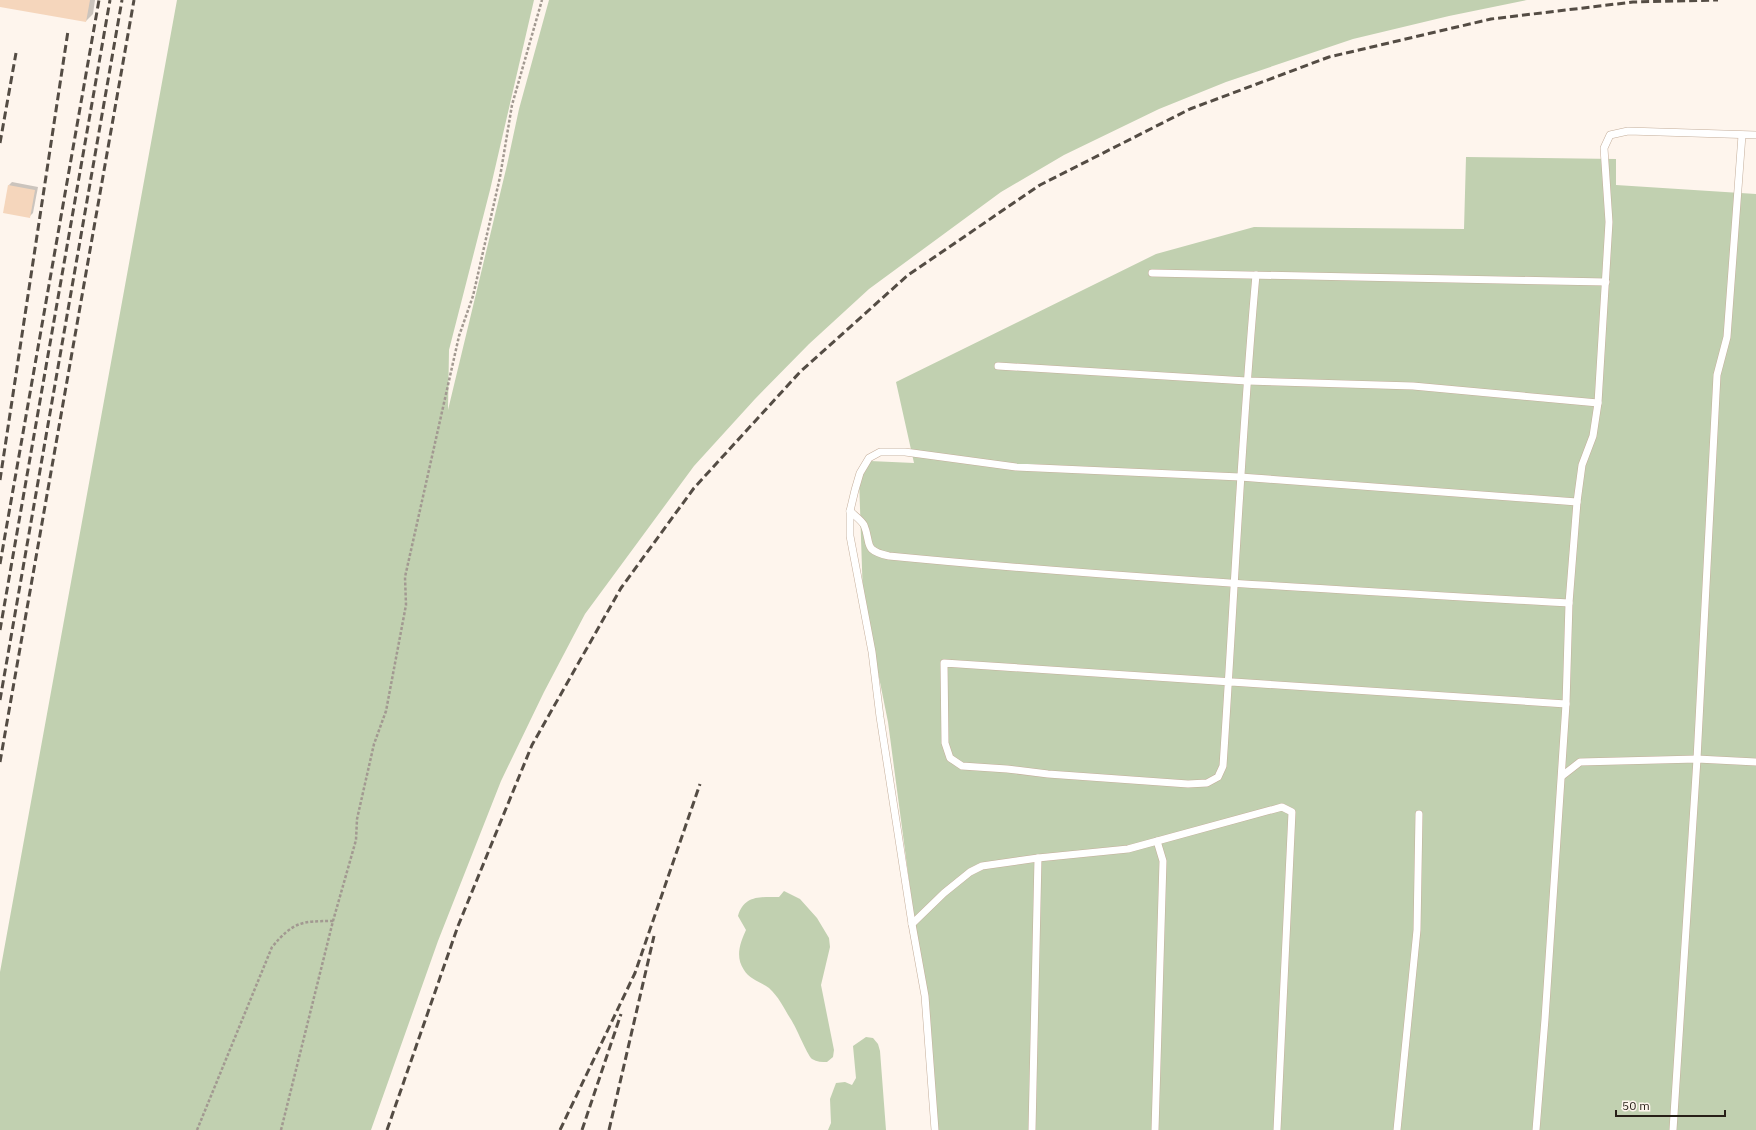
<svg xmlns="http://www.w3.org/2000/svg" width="1756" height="1130" viewBox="0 0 1756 1130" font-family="'IBM Plex Sans',sans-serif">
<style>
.green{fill:#c1d0b0}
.shadow{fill:#0003}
.building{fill:#f5d6bc}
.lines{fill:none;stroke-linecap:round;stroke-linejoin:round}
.service-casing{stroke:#c4ae9b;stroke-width:8}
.path{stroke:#a29991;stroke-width:2.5;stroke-dasharray:3 2;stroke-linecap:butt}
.service{stroke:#fff;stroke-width:7}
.rail{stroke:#544c44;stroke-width:3;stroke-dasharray:8 4;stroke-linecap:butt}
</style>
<rect width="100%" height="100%" fill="#fef5ed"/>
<g class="green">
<path d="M177,0H534L490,190L449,350L448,410L507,165L519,109L549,0H1527L1449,16L1353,39L1226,82L1159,109L1064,155L1001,192L869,289L809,344L755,399L694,466L585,614L544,692L501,781L438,941L371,1130H0V972Z"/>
<path d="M1466,157L1616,159V185L1756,194V1130H936L915,926L888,722L863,598L859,478L870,461L914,463L896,382L1156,254L1254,227L1464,229Z"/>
<path d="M784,891L800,899L817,918L829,938L830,947L821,985L834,1050L833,1057L827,1062C822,1062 817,1062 812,1059C806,1053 797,1028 790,1018C784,1008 778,996 769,988C761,982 749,979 744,970C735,957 740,943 746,930L738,916C744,895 761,897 779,897Z"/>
<path d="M866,1037L873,1038L878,1044L880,1051L886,1130H828L831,1123L830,1099L836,1083L845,1082L852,1085L856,1078L853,1046Z"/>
</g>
<g class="shadow">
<path d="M17,0H95L93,14L86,21Z"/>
<path d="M12,182L38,187L33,213L29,217L9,185Z"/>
</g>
<g class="building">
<path d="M0,0H90L86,22L0,7Z"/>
<path d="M8,185L35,190L30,218L3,213Z"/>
</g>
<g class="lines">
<defs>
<g id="service">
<path d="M1152,273L1606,282"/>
<path d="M1256,275C1241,439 1234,602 1223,766L1218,777L1207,783L1188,784L1048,774L1007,769L962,766L950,758L945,743L944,663L1566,704"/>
<path d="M998,366L1247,381L1413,386L1598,403"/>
<path d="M850,511C854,515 861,520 864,525C872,544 862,550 889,556C1116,578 1342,590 1569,603"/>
<path d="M1562,776L1580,762L1697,759L1756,762"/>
<path d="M912,924L944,893L970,872L982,866L1038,858L1128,849L1282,807L1292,812L1277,1130"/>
<path d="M935,1130L925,996L912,924L880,717L872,652L850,536V511L855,490L860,473L869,458L880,452H905L1016,467L1240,477L1577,502"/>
<path d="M1032,1130L1038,858"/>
<path d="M1155,1130L1163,861L1157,841"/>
<path d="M1397,1130L1417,930L1419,814"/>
<path d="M1536,1130L1545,1019L1566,704L1569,603L1577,502L1582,465L1593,436L1598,403L1609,222L1604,148L1610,135L1628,131L1756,135"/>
<path d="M1673,1130L1697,759L1717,375L1727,337L1742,135"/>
</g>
</defs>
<use href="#service" class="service-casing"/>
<g class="path">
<path d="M197,1130L272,947C293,922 301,921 333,921"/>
<path d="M281,1130L333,921L356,840L357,819L374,744L386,711L406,605L405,577L422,501L459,336L473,296L500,177L512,105L542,0"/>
</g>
<use href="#service" class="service"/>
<g class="rail">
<path d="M0,143L16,53"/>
<path d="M0,480L68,31"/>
<path d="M0,564L99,0"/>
<path d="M0,630L110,0"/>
<path d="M0,700L122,0"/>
<path d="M0,762L134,0"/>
<path d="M387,1130L458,926L532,745L621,588L694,488L800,372L908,275L1040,185L1190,109L1329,57L1491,19L1633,2L1718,0"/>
<path d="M560,1130L635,973L700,784"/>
<path d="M582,1130L621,1014"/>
<path d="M609,1130L654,936"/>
</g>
</g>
<path d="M1616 1110v6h109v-6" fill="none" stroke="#271f17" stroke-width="2"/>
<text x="1622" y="1110" font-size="12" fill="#271f17" stroke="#fef5ed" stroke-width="3" paint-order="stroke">50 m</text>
</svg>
